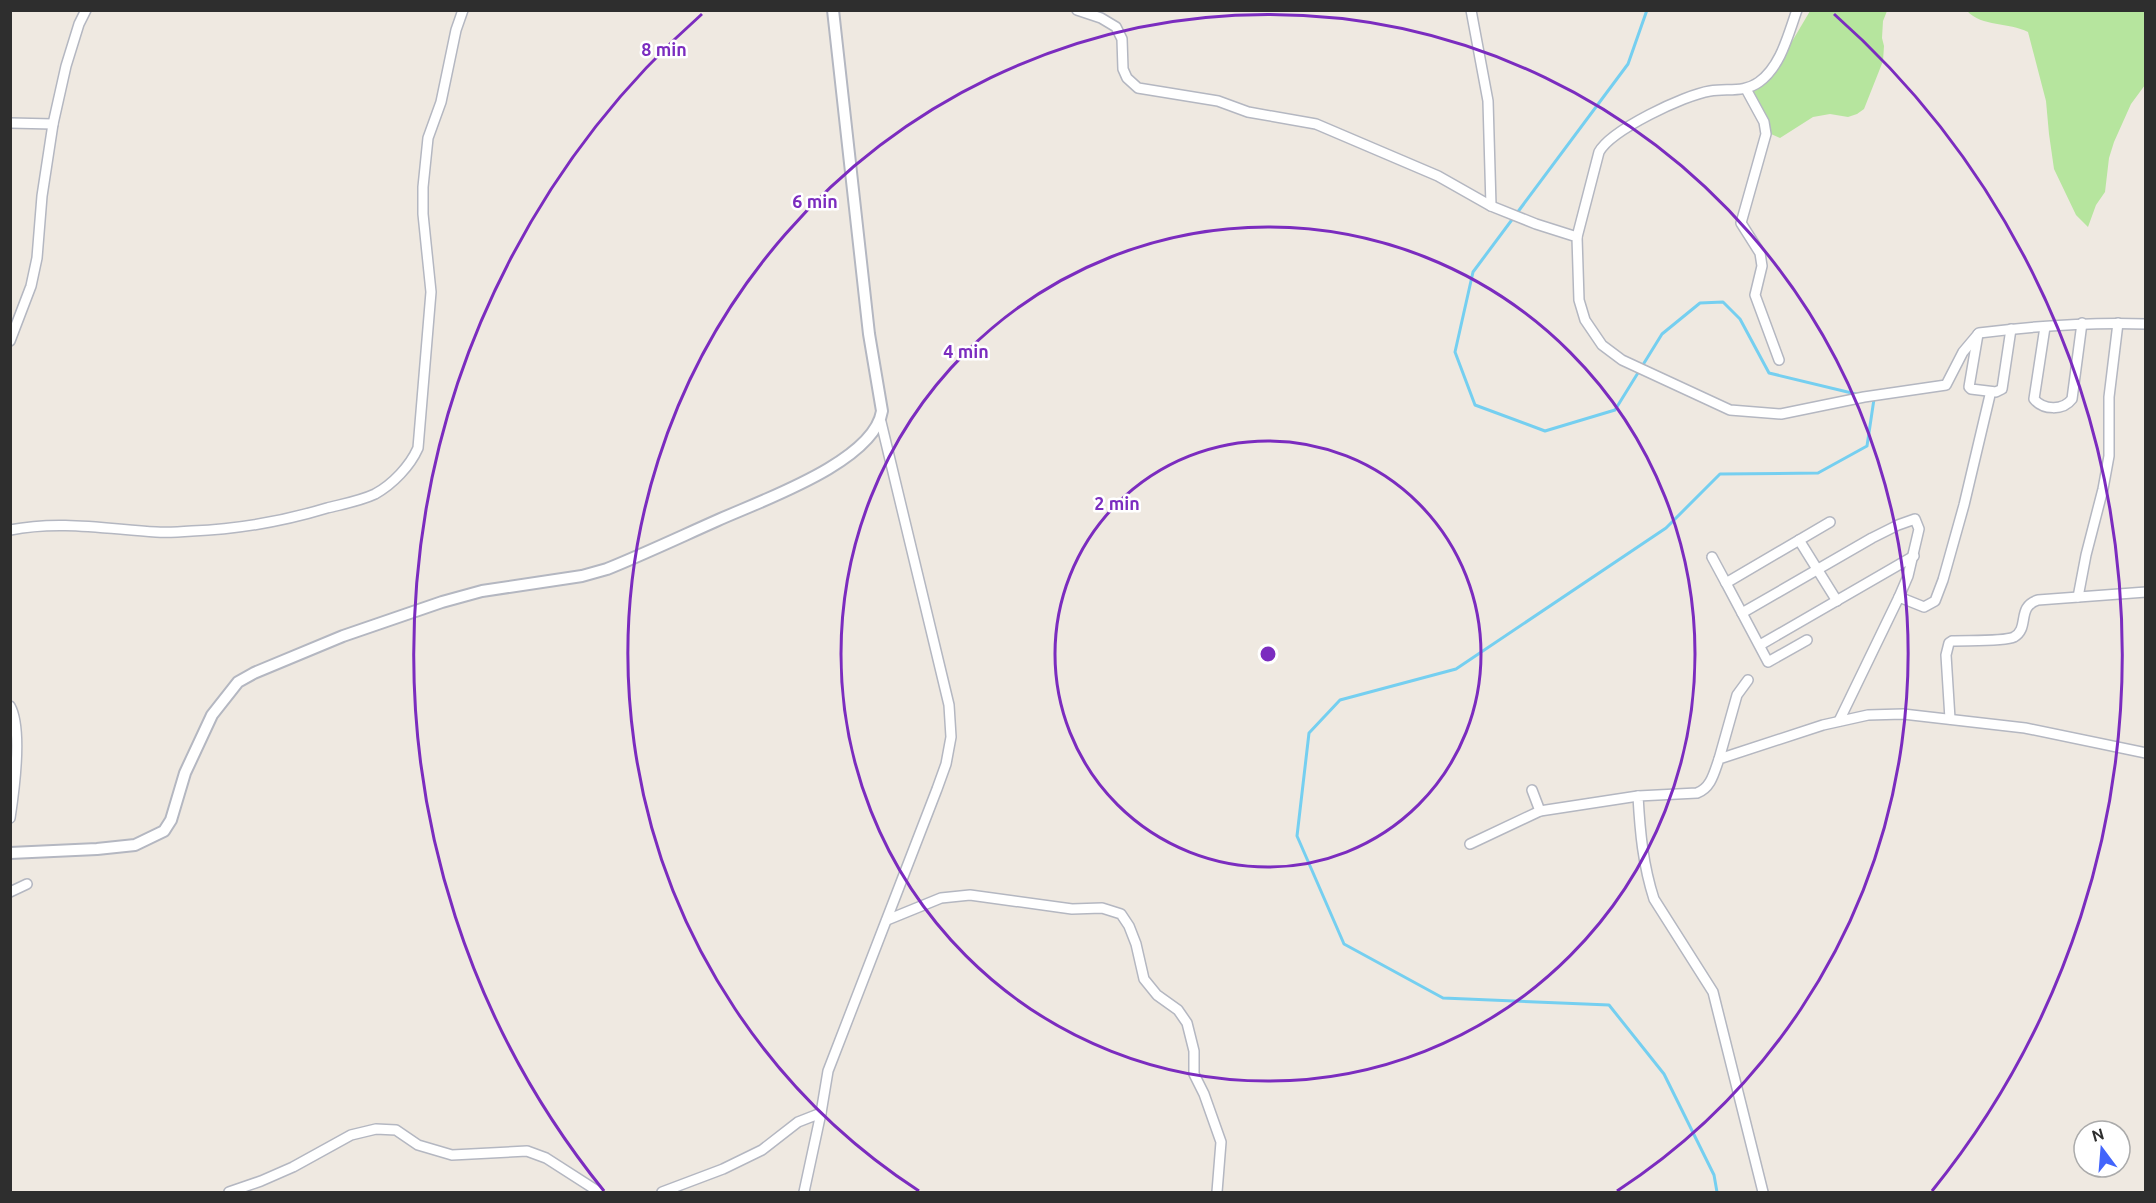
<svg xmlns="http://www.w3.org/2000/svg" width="2156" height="1203" viewBox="0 0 2156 1203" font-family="Ubuntu,sans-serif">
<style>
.green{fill:#b6e59e}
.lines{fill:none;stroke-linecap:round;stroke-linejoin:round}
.stream{stroke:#75cff0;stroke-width:3}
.minor-casing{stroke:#b4b7c1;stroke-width:12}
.tertiary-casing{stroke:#b4b7c1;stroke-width:14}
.minor{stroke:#fff;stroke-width:9}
.tertiary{stroke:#fff;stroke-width:10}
.ring{fill:none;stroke:#7b2cbf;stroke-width:3}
.centre{fill:#7b2cbf;stroke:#fff;stroke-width:3}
.ring-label{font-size:18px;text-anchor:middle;font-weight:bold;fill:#7b2cbf;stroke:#fff;stroke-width:5;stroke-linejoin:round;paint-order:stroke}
</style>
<rect width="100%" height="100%" fill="#efe9e1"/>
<g class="green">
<path d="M1810,11H1887L1883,21L1882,38L1884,46L1883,61L1864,109L1857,114L1848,117L1830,114L1813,117L1780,138L1771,134L1753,91L1771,77Z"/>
<path d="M1967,11H2145V85L2131,104L2114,142L2109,158L2105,192L2096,205L2088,227L2076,215L2054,169L2049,134L2046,101L2028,32C2009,22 1982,27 1967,11Z"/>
</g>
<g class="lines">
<g class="stream">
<path d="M1647,10L1628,64L1473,272L1455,352L1475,405L1545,431L1615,410L1662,334L1700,303L1723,302L1740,319L1769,373L1860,395"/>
<path d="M1717,1192L1714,1175L1664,1074L1609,1005L1443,998L1344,944L1297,836L1309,733L1340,700L1456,669L1666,528L1720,474L1818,473L1867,446L1874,399"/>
</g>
<defs>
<g id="minor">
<path d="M1077,10L1101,18L1116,27L1122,39L1123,69L1127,78L1138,88L1218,101L1248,112L1316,124L1438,176L1491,206L1536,224L1577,237L1579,300L1585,320L1602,345L1622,360L1730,410L1781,414L1864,397L1946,385L1963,352L1979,333C2034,326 2089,322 2146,324"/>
<path d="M1471,10L1488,101L1491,206"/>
<path d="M1746,89L1764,122L1766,134L1741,223L1760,253L1762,266L1755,295L1779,360"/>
<path d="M10,123L53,124"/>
<path d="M1577,237L1599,152C1611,130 1684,95 1710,91C1727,88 1744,93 1759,82C1781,66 1788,35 1797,10"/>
<path d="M2045,327L2034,399C2043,410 2063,411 2072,399L2082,323"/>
<path d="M1978,334L1969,387L1971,389L1996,392L2002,389L2011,329"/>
<path d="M10,341L31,286L37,258L42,196L53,124L66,66L79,24L86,10"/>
<path d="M10,530C59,520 107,529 156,532C168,533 180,532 192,531C240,529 281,522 327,508C343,504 360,501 375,494C393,484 410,466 418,448L431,292L423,214V187L428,138L441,102L456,30L463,10"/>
<path d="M1799,540L1837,601"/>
<path d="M1712,557L1726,583"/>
<path d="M2078,597L2086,555L2103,489L2109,456V397L2118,323"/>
<path d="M1742,613L1872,538L1898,525L1915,519L1919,529L1908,576L1899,597"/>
<path d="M1807,640L1768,662L1726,583L1830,522"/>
<path d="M1760,645L1914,556"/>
<path d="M10,706C23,729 14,792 10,818"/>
<path d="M1950,719L1946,655L1949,643L1952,641C1965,640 2003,642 2014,637C2030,628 2016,607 2038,600L2146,592"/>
<path d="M1839,721L1899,597L1924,607L1935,601L1943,580L1964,505L1990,395"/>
<path d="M1719,759L1737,695L1748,680"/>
<path d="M1532,790L1540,811"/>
<path d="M1470,844L1540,811L1638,796"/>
<path d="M10,892L27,884"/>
<path d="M887,920L941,898L970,895L1072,909L1102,908L1121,914L1129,926L1136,944L1144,979L1157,995L1178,1010L1187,1023L1194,1051V1074L1204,1094L1221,1142L1217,1192"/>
<path d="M821,1113L828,1071L937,789L946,764L951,737L949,705L881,422"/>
<path d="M229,1192L261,1181L293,1167L351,1135L376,1129L396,1130L418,1145L452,1155L527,1151L546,1158L599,1192"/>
<path d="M662,1192L723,1169L762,1150L798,1122L821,1113L804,1192"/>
<path d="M1763,1192L1713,992L1654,899C1643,865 1640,832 1638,796L1697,793C1711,788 1714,773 1719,759L1823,725L1868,715L1903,714L2025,728L2146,753"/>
</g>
<path id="tertiary" d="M10,853L97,849L135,845L164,831L171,820L185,773L212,715L238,682L254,673L343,636L442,602L482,591L582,576L607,569C644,554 680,537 716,521C760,501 874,462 882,411L869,334L833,10"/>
</defs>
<use href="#minor" class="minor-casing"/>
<use href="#tertiary" class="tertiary-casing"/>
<use href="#minor" class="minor"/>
<use href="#tertiary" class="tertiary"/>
</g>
<g class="ring">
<circle cx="1268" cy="654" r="213"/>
<circle cx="1268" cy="654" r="427"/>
<path d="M919 1191A640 640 0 1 1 1617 1191"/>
<path d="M604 1191A854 854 0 0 1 702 14M1834 14A854 854 0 0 1 1932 1191"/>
</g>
<circle cx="1268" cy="654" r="9" class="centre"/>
<g class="ring-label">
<text x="664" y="56">8 min</text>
<text x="815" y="208">6 min</text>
<text x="966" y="358">4 min</text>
<text x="1117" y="510">2 min</text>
</g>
<rect width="2156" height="1203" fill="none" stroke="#2e2e2e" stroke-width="24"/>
<g transform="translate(2102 1149) rotate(344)"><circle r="28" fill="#ffffff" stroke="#ababab" stroke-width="1.5"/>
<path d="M0-4.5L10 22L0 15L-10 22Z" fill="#4264fb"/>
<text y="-9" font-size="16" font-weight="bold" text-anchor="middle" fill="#2e2e2e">N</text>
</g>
</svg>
